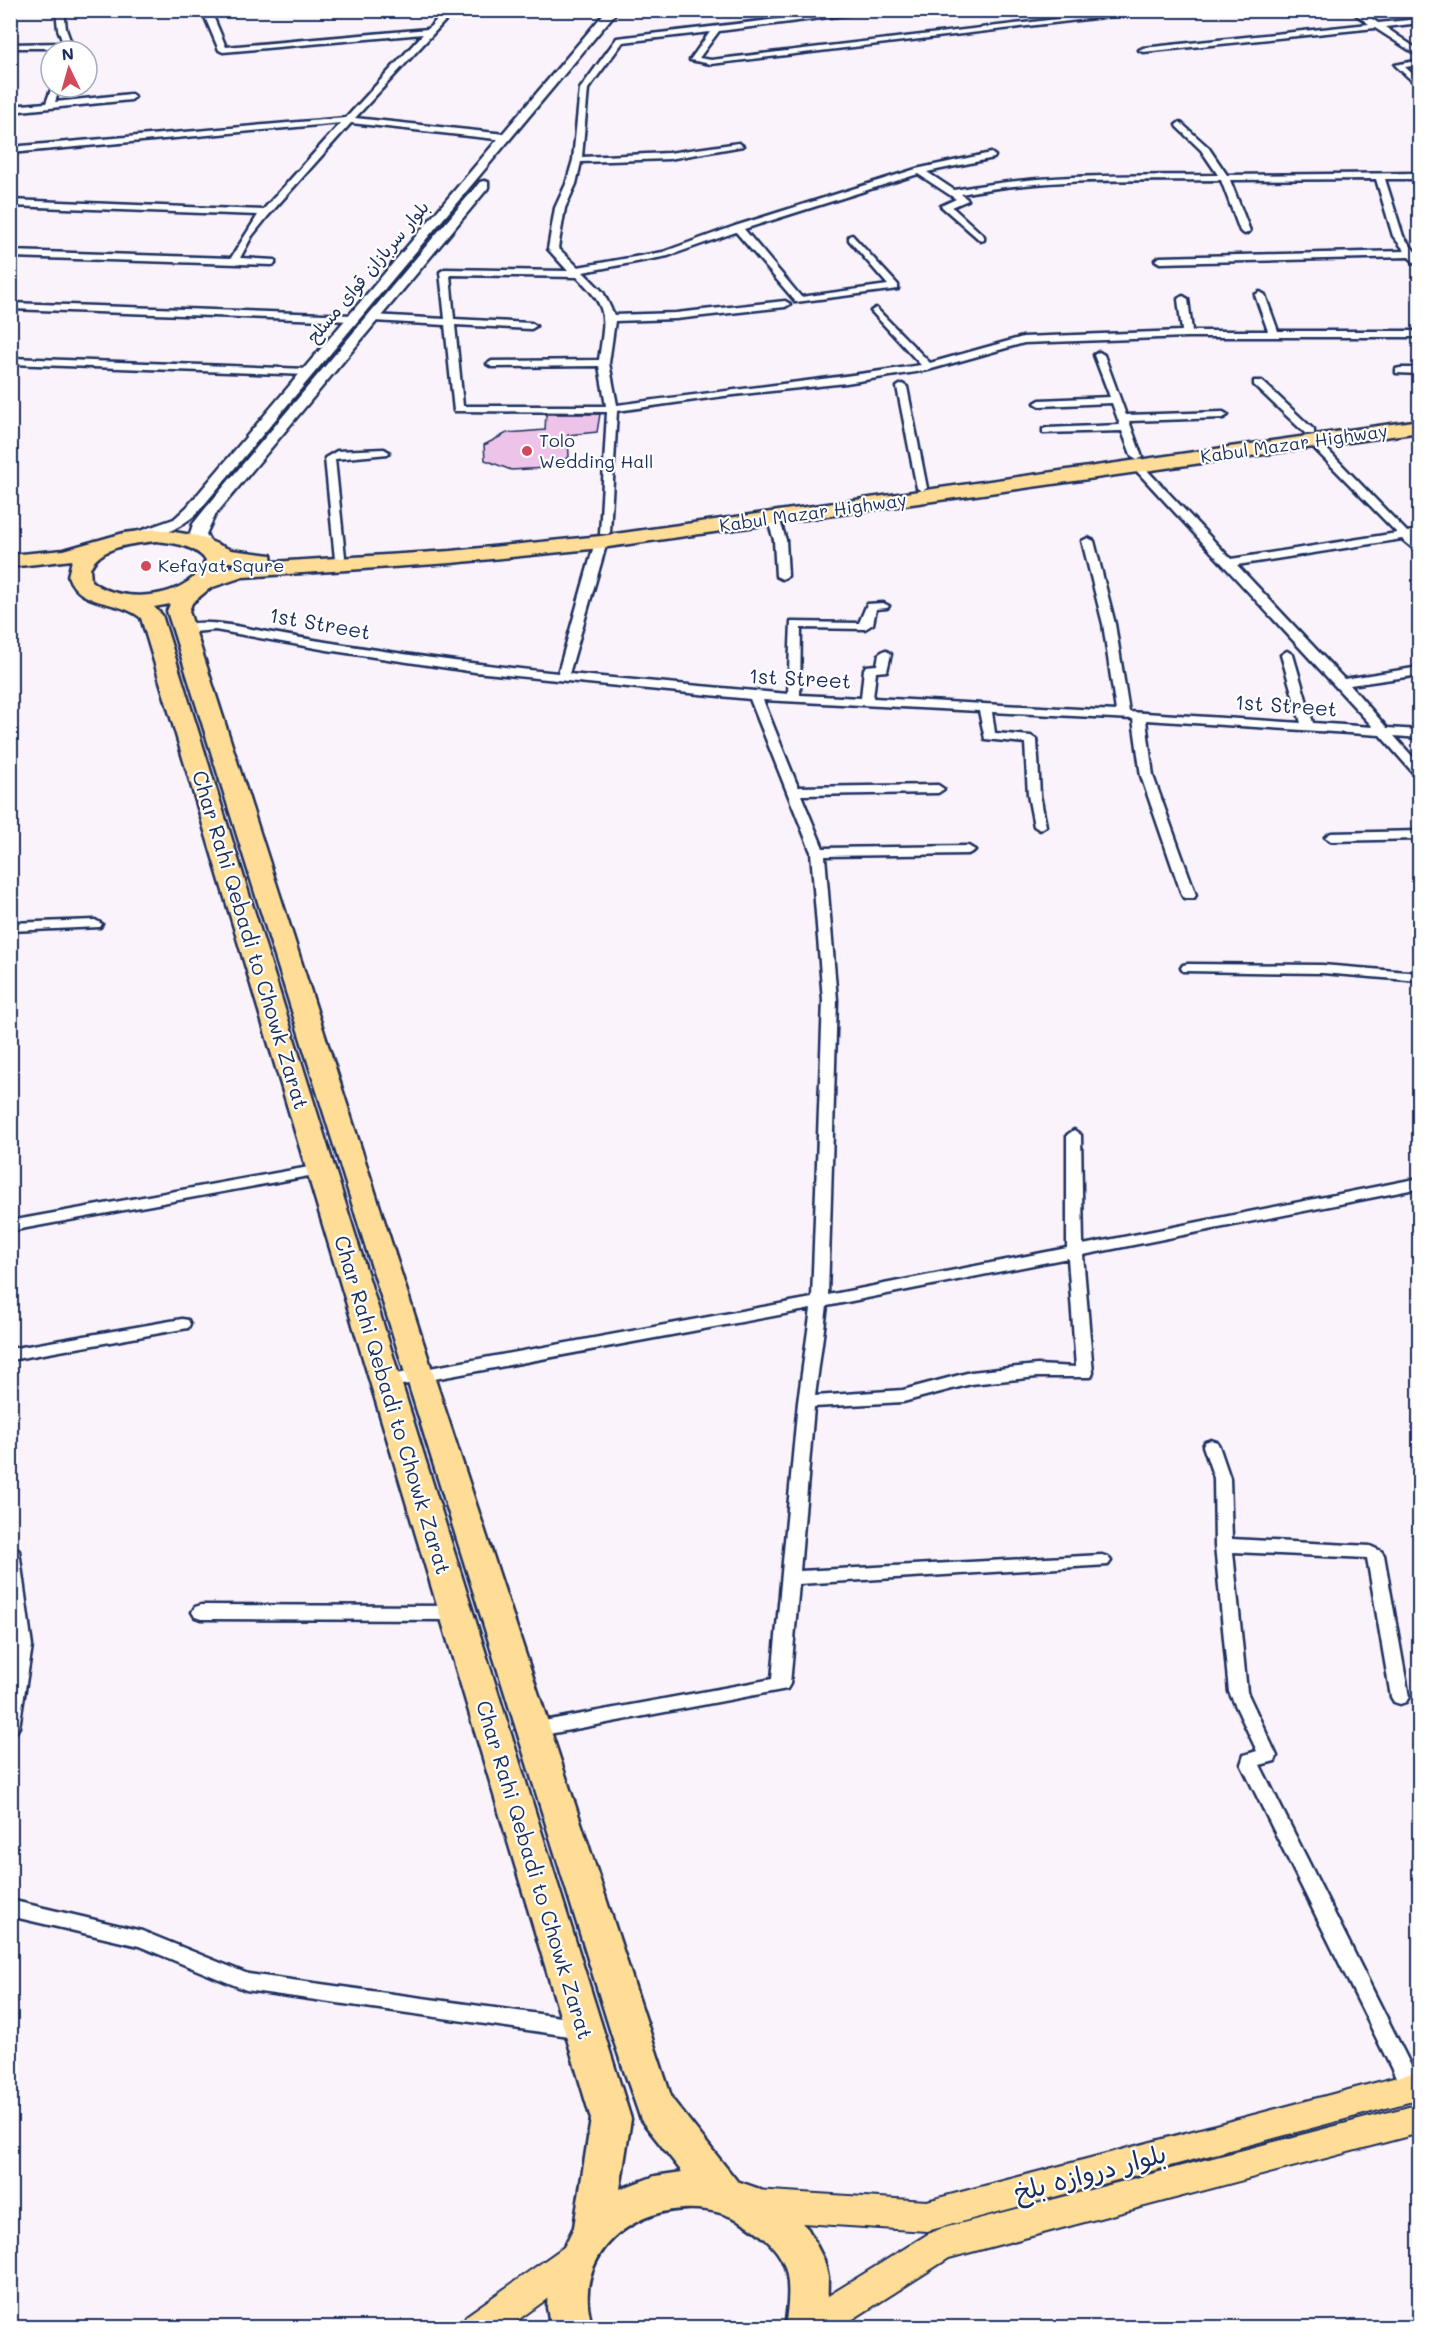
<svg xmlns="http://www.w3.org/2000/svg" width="1430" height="2338" viewBox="0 0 1430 2338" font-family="Mali,'Playpen Sans Arabic',sans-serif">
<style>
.building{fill:#edc3e9;stroke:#1b2f5e;stroke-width:1.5}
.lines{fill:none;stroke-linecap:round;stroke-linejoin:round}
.street-casing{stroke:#1b2f5e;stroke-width:5}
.secondary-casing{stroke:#1b2f5e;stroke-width:5}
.primary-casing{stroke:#1b2f5e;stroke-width:4}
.highway-casing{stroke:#1b2f5e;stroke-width:5}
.street{fill:#fff;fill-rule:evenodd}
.secondary{fill:#fff;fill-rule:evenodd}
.primary{fill:#ffdd96;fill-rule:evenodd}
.highway{fill:#ffdd96;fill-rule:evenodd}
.poi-dot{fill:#d1495b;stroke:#fff;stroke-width:2}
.labels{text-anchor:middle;stroke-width:4.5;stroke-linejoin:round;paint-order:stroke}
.far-street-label{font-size:18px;fill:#1b2f5e;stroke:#fff}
.far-poi-label{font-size:18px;fill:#1b2f5e;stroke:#fff;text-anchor:start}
.street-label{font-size:21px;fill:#1b2f5e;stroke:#fff}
.near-street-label{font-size:26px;fill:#1b2f5e;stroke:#fff}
</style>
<rect width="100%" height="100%" fill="#fbf3fb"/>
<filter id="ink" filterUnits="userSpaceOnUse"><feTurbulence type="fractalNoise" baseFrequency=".0167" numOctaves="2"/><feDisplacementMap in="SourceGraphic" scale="12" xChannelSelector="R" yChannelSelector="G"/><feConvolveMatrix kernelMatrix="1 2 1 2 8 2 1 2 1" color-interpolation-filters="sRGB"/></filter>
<g filter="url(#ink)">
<path class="building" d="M546,414H600L597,432L568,435L569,457L547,468L511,470L485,460L484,445L507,433L545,430Z"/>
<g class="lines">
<defs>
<g id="street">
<path d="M56,10H64L66,29L74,51H66L65,48H10V44L63,43L58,29Z"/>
<path d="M202,10H257L213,16L226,47L428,29L446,10H455L355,118L505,134L509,137L505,140L351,123L268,216L252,236L240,258L275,260V264L272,265L10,257V251L231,258L258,215L10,206V200L263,210L341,123L10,153V147L346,118L423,34L223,52L219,50Z"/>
<path d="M855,10H884L719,31L699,58L711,60L1133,10H1162L711,64L690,60L710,32L623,42L588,89L582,157L669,153L739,143L743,146L669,159L581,162L576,184L565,208L558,248L578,267L663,252L735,226L916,169L991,153L995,156L994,158L927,172L954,190C1042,173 1128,176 1218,175L1201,150L1177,127L1176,125L1180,122L1208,147L1227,175L1420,173V179H1385L1403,236L1420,258V268L1409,257L1160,263L1155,260L1160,257L1405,251L1393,236L1376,179L1230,180L1250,231L1245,234L1240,231L1221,180C1134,181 1047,177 961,194L968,200L952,207L984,236V240L981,241L941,206L956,199L918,174L744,229L801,297L888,285L849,240V236L852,235L898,285V289L796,302L736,232L668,256L583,272L603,292L614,315L676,313L785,301L790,304L785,307L676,319L615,321L609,363L617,405C718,391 820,381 921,365L873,313L871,311L876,308L930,363L1023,337L1182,331L1178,299L1183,296L1188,299L1192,331H1268L1255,295L1260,292L1265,295L1278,331H1420V337H1187L1024,343L928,370L846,383L724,396L617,411L610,532L608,534H600L607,412L454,411L445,325L373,321L368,318L373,315L445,319L440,272L445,269L568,271L548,249L555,208L566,184L573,160L580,89L617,38ZM450,275L577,277C610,309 605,317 599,360L492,361L487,364L492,367L599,366L606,406H463L455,325L531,329L536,326L531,323L454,319Z"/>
<path d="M1350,10H1360L1378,23L1420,19V23L1385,27L1420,51V57L1375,28L1143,52L1139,50L1143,48L1369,24Z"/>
<path d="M1420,60V65L1405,67L1420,81V88L1395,65Z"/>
<path d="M52,87H60L55,102L131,94L135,97L131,100L10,112V106L46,103Z"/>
<path d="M10,303L353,315L358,318L353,321L10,309Z"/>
<path d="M1099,352L1104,355L1126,415L1223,412L1228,415L1223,418L1129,421L1142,457L1137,460L1132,457L1122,431L1043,433V429L1047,428L1120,425L1112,403L1040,406L1035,403L1040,400L1110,397L1094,355Z"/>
<path d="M10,358L308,369L313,372L308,375L10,364Z"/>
<path d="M1400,368H1420V374L1396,373V369Z"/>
<path d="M1254,381H1262L1314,430V434H1306L1254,385Z"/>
<path d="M902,384L907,387L927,488L922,491L917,488L897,387Z"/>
<path d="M1309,439H1317L1407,532L1420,530V536L1413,537L1420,544V554L1402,539L1237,565L1344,679L1420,667V675L1350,685L1387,728L1420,730V738L1394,736L1420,765V777L1416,776L1380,735L1146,720L1153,776L1196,895L1194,898H1184L1182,895L1141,776L1133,719L992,712L995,733L1031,736L1037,740L1040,795L1046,826L1040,830L1034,826L1028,795L1025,743L985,739L979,711L763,700L798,787L938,785L944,789L938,793L801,795L823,848L968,846L975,850L968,854L825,856L837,1000L828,1295L1067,1248V1135L1074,1130L1081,1135L1083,1245L1420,1178V1188L1083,1255L1093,1373L1091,1377H1037L971,1384L903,1402L814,1407L800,1571L1102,1555L1108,1557L1111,1561L1108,1565L799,1584L790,1684L787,1689L533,1737L526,1735L524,1730L526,1725L533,1723L772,1679L798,1402L811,1309L386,1388L380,1386L378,1382L380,1378L386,1376L812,1298L823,1000L811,852L750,699L475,672L327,650L215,630L183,633L177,629C193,615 247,628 267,632C363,649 460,663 558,673L595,542L601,539L607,542L569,674L788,694L791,622L859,623L867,604L883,603L889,606L887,608L876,609L873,624L865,629L801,628L800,695L861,698L864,669L866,666L877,665L879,654L885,650L891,654L887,671L876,672L873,698L1116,711L1103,624L1082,541L1088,538L1094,541L1115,624L1129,712L1301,723L1281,655L1287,651L1293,655L1313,723L1373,727L1133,467L1142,465L1231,559L1397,533L1309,443ZM1068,1258L1076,1367L1037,1365L971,1372L903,1390L815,1396L827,1306Z"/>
<path d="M384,449L389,452L388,454L335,459L345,557L343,559H335L325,458L337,451Z"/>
<path d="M773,515L779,518L786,540L788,576L782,579L776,576L774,540L767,518Z"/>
<path d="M1420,831V839L1331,841L1325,837L1331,833Z"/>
<path d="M95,920L102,924L100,927L10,931V923Z"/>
<path d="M1188,964L1322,965L1420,973V981L1322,973L1183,971L1181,968L1183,965Z"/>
<path d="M320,1165L325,1167L328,1170L325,1173L10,1231V1221Z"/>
<path d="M182,1319L188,1320L190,1324L188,1328L10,1360V1349Z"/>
<path d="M1211,1440L1217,1442L1219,1446L1230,1478L1232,1539L1370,1546L1381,1551L1384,1555L1409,1697L1406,1702L1400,1704L1394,1702L1391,1697L1367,1558L1233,1552L1247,1692L1277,1756L1275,1761L1260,1765L1420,2084L1418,2094L1411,2097L1404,2094L1241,1764L1244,1755L1257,1751L1229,1692L1215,1545L1214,1478L1203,1446L1205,1442Z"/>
<path d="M10,1545L16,1547L19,1551L32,1646L19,1727L16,1732L10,1734V1668L14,1646L10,1619Z"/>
<path d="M201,1605L455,1606L461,1608L464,1613L461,1618L455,1620L201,1619L195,1617L192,1612L195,1607Z"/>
<path d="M10,1900L142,1931L248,1974L583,2020L590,2023L593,2029L590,2035L583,2038L246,1990L139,1946L10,1916Z"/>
</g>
<g id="secondary">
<path d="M607,10H618L197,513C185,525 149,545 131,540L129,537L131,534L174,519L187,507Z"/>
<path d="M484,181L488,182V188L215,515L206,534L212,545L210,548H198L190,534L193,524L205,509L480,182Z"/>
</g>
<g id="primary">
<path d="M1420,2071V2099L927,2231L755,2220L743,2216L738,2205L743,2194L755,2190L927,2201Z"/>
<path d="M1420,2104V2133L949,2258L839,2328H791L796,2316L928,2234L940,2229Z"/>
<path d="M576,2242L588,2247L593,2258L588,2269L507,2328H461L466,2316L564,2247Z"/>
</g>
<path id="highway" d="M1420,420V432L601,548L451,563L243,577L210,588L192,603L189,611L434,1376L672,2099L737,2181L757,2188L783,2204L808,2229L824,2260L828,2277L827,2328H785C788,2307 792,2280 782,2260C775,2246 760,2233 747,2225C674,2179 562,2237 593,2328H551L547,2308L548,2286L551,2273L574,2227L591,2119L141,618C119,599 79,608 68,576L72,560L10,567V555L64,550L124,533L156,529L198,536L231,550L271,555L272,562L451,551L601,536ZM156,541C175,543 193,545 206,560C190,599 122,606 91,581L90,568C102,545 133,544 156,541ZM227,562H228L244,564L224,569ZM170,604L167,611L612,2036L641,2120L682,2172L655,2176L620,2189L631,2119L162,615L154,607Z"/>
</defs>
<use href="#street" class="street-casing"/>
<use href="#secondary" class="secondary-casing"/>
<use href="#primary" class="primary-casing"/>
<use href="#highway" class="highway-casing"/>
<use href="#street" class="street"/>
<use href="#secondary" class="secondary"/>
<use href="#primary" class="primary"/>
<use href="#highway" class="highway"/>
</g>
</g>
<g class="poi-dot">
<circle cx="527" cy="451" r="6"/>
<circle cx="146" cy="566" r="6"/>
</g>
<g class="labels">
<g class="far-street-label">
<text transform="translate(368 272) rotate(-50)" y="6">بلوار سربازان قوای مسلح</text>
<text transform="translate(1294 444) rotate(-8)" y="6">Kabul Mazar Highway</text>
<text transform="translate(813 513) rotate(-8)" y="6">Kabul Mazar Highway</text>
</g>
<g class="far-poi-label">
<text x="539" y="447">Tolo<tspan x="539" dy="21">Wedding Hall</tspan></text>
<text x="158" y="572">Kefayat Squre</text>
</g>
<g class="street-label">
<text transform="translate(320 624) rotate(10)" y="7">1st Street</text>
<text transform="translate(800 679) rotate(3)" y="7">1st Street</text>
<text transform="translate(1286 706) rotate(4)" y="7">1st Street</text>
<text transform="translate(250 940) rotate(73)" y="7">Char Rahi Qebadi to Chowk Zarat</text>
<text transform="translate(392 1405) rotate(73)" y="7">Char Rahi Qebadi to Chowk Zarat</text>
<text transform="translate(534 1870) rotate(73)" y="7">Char Rahi Qebadi to Chowk Zarat</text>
</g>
<g class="near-street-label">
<text transform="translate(1090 2173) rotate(-15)" y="9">بلوار دروازه بلخ</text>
</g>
</g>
<rect width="1430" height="2338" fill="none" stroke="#fff" stroke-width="36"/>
<rect x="18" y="18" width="1394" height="2302" fill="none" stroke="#1b2f5e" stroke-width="2" filter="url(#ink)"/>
<g transform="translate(69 69) rotate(355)"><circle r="28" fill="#ffffff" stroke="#a4acbf" stroke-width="1.5"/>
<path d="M0-4.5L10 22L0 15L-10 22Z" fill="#d1495b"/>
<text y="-9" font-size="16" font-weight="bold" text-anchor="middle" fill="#1b2f5e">N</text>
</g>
</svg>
